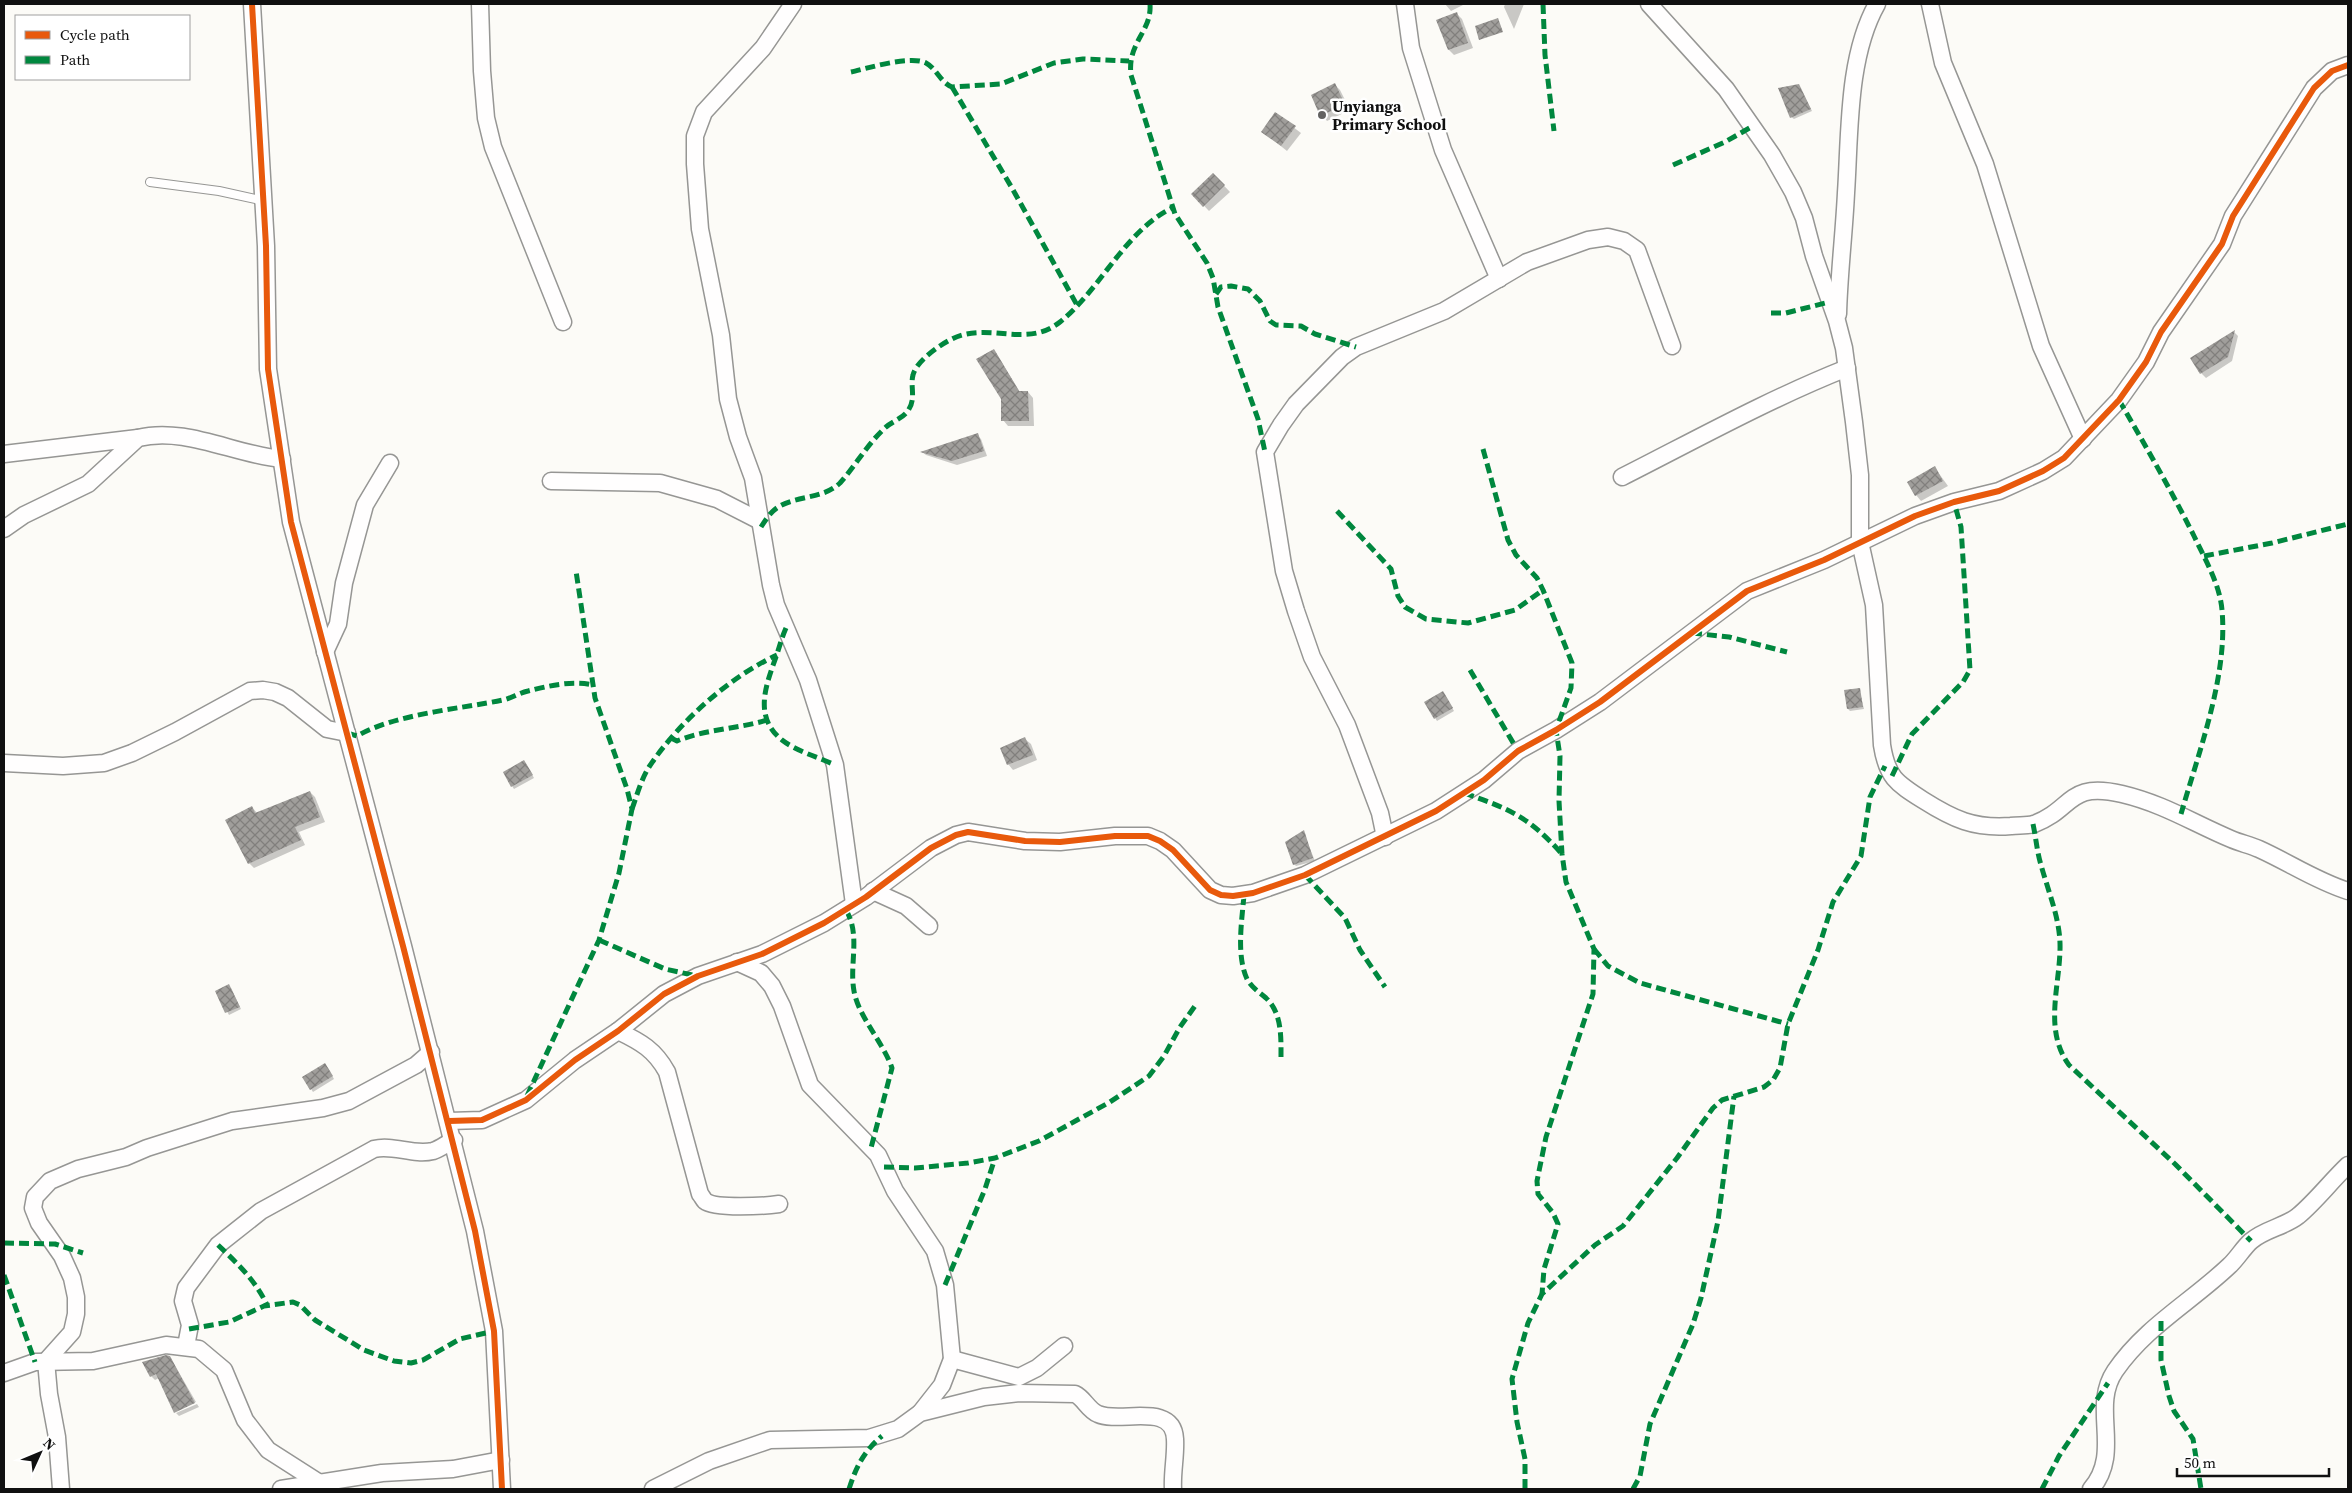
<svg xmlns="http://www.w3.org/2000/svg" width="2352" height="1493" viewBox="0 0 2352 1493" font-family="'Source Serif 4',serif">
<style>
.shadow{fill:#0003}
.building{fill:url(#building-cross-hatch)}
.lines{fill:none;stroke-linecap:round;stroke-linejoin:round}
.lane-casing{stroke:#969694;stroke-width:10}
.street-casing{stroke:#969694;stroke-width:19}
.lane{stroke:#fffefe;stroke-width:8}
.street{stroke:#fffefe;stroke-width:16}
.quiet{stroke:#00873e;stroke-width:5;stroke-dasharray:10 5;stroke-linecap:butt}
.cycleway-casing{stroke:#fff;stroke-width:9}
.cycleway{stroke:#e8590c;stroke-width:6}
.poi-dot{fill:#636261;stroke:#fff;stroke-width:2}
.labels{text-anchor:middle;stroke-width:5;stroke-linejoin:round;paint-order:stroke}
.poi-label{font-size:16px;font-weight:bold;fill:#101010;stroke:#fff;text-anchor:start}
</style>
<defs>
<pattern id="building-cross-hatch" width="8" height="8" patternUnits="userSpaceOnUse" patternTransform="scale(1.25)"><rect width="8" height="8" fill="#a09e9b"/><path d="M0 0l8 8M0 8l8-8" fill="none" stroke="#817f7d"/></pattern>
</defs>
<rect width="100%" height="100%" fill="#fcfbf7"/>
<g class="shadow">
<path d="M1445,4H1465L1451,11Z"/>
<path d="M1505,4H1524L1514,29L1504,7Z"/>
<path d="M1456,13L1462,19L1473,48L1454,55L1449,50Z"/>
<path d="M1335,85L1340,90L1350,110L1327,121L1322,115L1312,95Z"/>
<path d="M1799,86L1812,111L1794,119L1791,117Z"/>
<path d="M1276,114L1301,133L1287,151L1263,132Z"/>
<path d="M1213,174L1230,192L1209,211L1193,194Z"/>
<path d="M2234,332L2238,336L2232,361L2206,378L2201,373Z"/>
<path d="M994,350L1020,392H1028L1033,398L1034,426H1008L1003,420L1002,399Z"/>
<path d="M977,435L981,439L987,456L957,465L926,455L922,452Z"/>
<path d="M1935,468L1948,486L1921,501L1916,495Z"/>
<path d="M1859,689L1864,709L1850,711L1848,709Z"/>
<path d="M1445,695L1454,711L1437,721L1426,703Z"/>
<path d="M1025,739L1031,744L1037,760L1013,770L1008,764Z"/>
<path d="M526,764L534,778L514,789L512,786Z"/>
<path d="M310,792L315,797L325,822L299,832L305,845L254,868L249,863L252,807L257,813Z"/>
<path d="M1303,831L1315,861L1296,866L1294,864Z"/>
<path d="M231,988L241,1009L229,1015L216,992Z"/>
<path d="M327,1067L334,1079L313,1092L311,1089Z"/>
<path d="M170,1357L196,1402L175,1411L159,1378L155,1380L151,1376Z"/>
<path d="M197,1404L199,1407L179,1416L176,1413Z"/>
</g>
<g class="building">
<path d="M1457,12L1468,43L1448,50L1436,20Z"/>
<path d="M1498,18L1503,32L1479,40L1475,26Z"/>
<path d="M1335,83L1345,105L1320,116L1311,95Z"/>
<path d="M1799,84L1811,109L1790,118L1778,88Z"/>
<path d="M1275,112L1296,126L1281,146L1261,132Z"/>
<path d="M1213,173L1225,185L1203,207L1191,194Z"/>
<path d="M2235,330L2228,357L2200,374L2190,358Z"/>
<path d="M994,349L1019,391H1028L1029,421H1001V399L976,359Z"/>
<path d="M978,433L984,451L952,461L920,452Z"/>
<path d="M1935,466L1943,481L1915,496L1907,482Z"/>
<path d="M1860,688L1863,707L1847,709L1844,690Z"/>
<path d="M1443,691L1453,708L1434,719L1424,702Z"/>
<path d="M1025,737L1033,755L1007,765L1000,748Z"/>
<path d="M524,760L533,775L511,787L503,772Z"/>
<path d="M310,791L320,817L295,827L301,840L248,864L225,820L252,806L255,813Z"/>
<path d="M1304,830L1313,858L1293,865L1285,842Z"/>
<path d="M229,984L240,1007L225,1013L215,991Z"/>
<path d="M325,1063L333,1076L310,1090L302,1077Z"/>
<path d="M166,1355L170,1356L195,1403L174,1413L156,1374L150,1377L142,1362Z"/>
</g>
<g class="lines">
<defs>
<path id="lane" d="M150,182L219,191L264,201"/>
<g id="street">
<path d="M252,4L266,246L268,369L291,522L403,946L475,1231L494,1331L502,1489"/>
<path d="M480,4L482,71L486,118L493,147L563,322"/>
<path d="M793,4L763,48L704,112L695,136V164L700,229L721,335L728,399L738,437L753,478L771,585L776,605L808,680L835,765L854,904"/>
<path d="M1405,4L1411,48L1443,150L1499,279"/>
<path d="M1649,4L1726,89L1772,155L1793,192L1804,218L1814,256L1837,321L1844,348L1854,422L1860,475V542L1874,605L1882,745C1887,777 1896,783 1923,800C1953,819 1974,829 2011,826C2018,825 2027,826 2034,824C2074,809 2067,781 2122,794C2164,804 2193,823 2231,839C2240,843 2250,845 2259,849C2290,863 2316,881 2348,891"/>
<path d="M1930,4L1943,63L1985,164L2041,346L2083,439"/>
<path d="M1838,314C1839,274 1844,234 1846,193C1850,134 1847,57 1877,4"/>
<path d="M4,454L138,438"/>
<path d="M1622,477C1697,439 1769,399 1847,368"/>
<path d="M551,481L660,483L717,499L760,521"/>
<path d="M4,529L24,515L88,484L138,438C185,426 235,455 282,459"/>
<path d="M325,652L338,624L344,583L365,505L390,463"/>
<path d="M4,763L63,766L104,763L132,753L175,732L250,691L263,690L275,692L288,698L327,729L347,733"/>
<path d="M1385,837L1380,813L1347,725L1312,657L1296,611L1284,571L1265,452L1281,425L1296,404L1342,357L1356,347L1444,311L1527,262L1588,240L1608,237L1624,241L1637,250L1672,346"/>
<path d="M873,891L906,906L929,926"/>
<path d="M737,962L761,973L772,986L782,1006L810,1085L878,1155L895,1191L935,1251L945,1285L952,1359L942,1385L920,1413"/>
<path d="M618,1031C641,1042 655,1050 667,1072L700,1194C702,1196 703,1199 705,1201C715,1209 765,1206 779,1204"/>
<path d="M449,1121L482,1120L526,1100L575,1060L618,1031L664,994L698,976L762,954L824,923L866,897L931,848L956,835L968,832L1025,841L1060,842L1115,836H1148L1160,841L1173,850L1210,890L1221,895L1233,896L1253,893L1305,875L1436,811L1484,780L1518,751L1556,730L1600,702L1747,591L1824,560L1915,516L1954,502L1999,491L2043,471L2064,458L2119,400L2146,362L2161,332L2222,244L2233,216L2314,88L2332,71L2348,65"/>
<path d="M186,1346L190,1325L183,1301L186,1288L218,1245L261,1211L374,1149C393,1144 413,1156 433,1151C440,1149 447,1143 454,1140"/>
<path d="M952,1359L1019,1377L1037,1368L1064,1346"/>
<path d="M4,1373L35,1362L93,1361L166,1345L199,1349L224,1370L245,1420L268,1450L318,1482"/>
<path d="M61,1489L57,1437L49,1394L46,1361L72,1332L76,1314V1297L72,1278L62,1256L39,1223L33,1208L35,1197L50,1181L78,1169L126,1157L147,1148L232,1121L323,1108L349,1101L416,1065L431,1052"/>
<path d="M281,1489L382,1473L453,1469L501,1460"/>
<path d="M653,1489L709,1461L770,1440L869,1438L898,1429L920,1413L984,1397L1019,1393L1075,1394C1084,1398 1088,1410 1098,1414C1120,1424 1173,1401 1175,1439C1176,1456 1172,1472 1173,1489"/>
<path d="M2091,1489C2123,1452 2090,1408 2115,1371C2145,1327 2191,1302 2229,1266C2237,1259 2243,1248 2251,1241C2265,1229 2284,1227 2298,1216C2316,1201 2331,1181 2348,1165"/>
</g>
</defs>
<use href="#lane" class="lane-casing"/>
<use href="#street" class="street-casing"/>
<use href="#lane" class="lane"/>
<use href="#street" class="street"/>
<g class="quiet">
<path d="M1150,4C1152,32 1127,42 1131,75L1175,214L1207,263L1213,278L1218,307L1258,419L1265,452"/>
<path d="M1543,4L1545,55L1554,131"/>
<path d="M851,72C869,68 910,55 926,63C937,69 940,82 952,87L1001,84L1054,63L1083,59L1129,61"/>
<path d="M952,87L1012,188L1077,305"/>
<path d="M1673,165L1725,142L1753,126"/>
<path d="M1216,294L1221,287L1231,286L1248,289L1260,301L1270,321L1276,325L1301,326L1315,334L1356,347"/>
<path d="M1771,313H1786L1829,302"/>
<path d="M2119,400C2145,445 2171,490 2194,536C2205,559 2220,585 2222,610C2228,676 2199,751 2181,814"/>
<path d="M1483,449L1508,540L1516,555L1537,578L1543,590L1572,663L1571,688L1556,730L1560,756L1559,801L1562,854L1566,882L1594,949L1593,994L1546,1137L1537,1181L1538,1194L1553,1213L1558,1224L1544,1269L1542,1294"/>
<path d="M1337,511L1391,569L1398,596L1405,607L1426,619L1468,623L1515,610L1543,590"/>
<path d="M761,527C766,519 772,510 780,506C800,495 823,499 840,483C856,465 868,443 886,427C893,421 904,418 909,409C916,398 910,386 913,375C916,362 937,347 948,341C986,319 1025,350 1060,322C1102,288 1125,230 1174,207"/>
<path d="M2204,556L2272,543L2348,524"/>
<path d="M786,628C782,637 780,645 777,654C767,683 752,716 782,740C796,751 818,757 835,765"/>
<path d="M1692,633L1729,637L1787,652"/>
<path d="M1470,670L1518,751"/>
<path d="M347,733L357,736C395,714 459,709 503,700C512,698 519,693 528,691C548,686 573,680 593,685"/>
<path d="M671,738L677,741C706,729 738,729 767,720"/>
<path d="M1892,776L1912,734L1963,682L1970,670L1961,527L1954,502"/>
<path d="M1464,793C1510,809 1529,817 1562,854"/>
<path d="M632,809C637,795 641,780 649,767C678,723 729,677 777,655"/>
<path d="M2033,824C2036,838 2037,852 2041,865C2049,894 2061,921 2060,950C2059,989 2044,1031 2069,1065L2175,1164L2251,1241"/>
<path d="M1305,875L1345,918L1360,950L1385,987"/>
<path d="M1244,895C1242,920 1236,955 1247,979C1252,988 1259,992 1266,998C1282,1013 1281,1037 1281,1057"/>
<path d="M846,910C861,935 849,964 854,991C858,1016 883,1042 892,1068L871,1148"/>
<path d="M599,940L665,969L697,976"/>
<path d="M1594,949L1608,966L1640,983L1788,1024"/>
<path d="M527,1096L599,940L619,873L632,809L627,789L595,698L576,571"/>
<path d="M884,1167L915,1168L968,1163L995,1158L1039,1141L1110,1102L1149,1076L1164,1056L1180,1027L1195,1006"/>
<path d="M4,1243L55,1244L83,1253"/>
<path d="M218,1245C237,1263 256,1281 267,1305"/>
<path d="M4,1275L35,1362"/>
<path d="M945,1285L985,1189L995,1158"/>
<path d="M2161,1321V1360L2169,1396L2174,1411L2193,1439L2201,1489"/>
<path d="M189,1329L229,1322L264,1306L293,1302L300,1305L315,1320L364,1350L394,1361L411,1363L423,1360L460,1339L494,1331"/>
<path d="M849,1489C856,1467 864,1451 882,1436"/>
<path d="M1525,1489V1459L1517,1422L1512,1379L1528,1323L1542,1294L1595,1245L1623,1226L1677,1158L1713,1108L1722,1100L1764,1087L1773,1080L1780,1068L1788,1024L1818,950L1833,902L1861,856L1870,797L1885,766"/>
<path d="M1633,1489L1640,1476L1650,1424L1693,1324L1701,1298L1718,1221L1734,1096"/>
<path d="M2042,1489L2059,1456L2108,1383"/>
</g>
<defs>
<g id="cycleway">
<path d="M252,4L266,246L268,369L291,522L403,946L475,1231L494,1331L502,1489"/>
<path d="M449,1121L482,1120L526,1100L575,1060L618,1031L664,994L698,976L762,954L824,923L866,897L931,848L956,835L968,832L1025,841L1060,842L1115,836H1148L1160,841L1173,850L1210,890L1221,895L1233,896L1253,893L1305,875L1436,811L1484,780L1518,751L1556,730L1600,702L1747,591L1824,560L1915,516L1954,502L1999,491L2043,471L2064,458L2119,400L2146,362L2161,332L2222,244L2233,216L2314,88L2332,71L2348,65"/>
</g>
</defs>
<use href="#cycleway" class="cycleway-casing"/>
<use href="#cycleway" class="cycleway"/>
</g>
<circle class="poi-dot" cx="1322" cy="115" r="5"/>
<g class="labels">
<g class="poi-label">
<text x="1332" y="112">Unyianga<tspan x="1332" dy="18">Primary School</tspan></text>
</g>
</g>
<rect width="2352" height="1493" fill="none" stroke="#101010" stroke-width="10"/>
<rect x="15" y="15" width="175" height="65" fill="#ffffff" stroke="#9f9f9f"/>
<rect x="25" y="31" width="25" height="8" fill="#e8590c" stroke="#9f9f9f"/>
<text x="60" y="40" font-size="15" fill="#101010">Cycle path</text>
<rect x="25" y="56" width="25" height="8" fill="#00873e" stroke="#9f9f9f"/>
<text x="60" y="65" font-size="15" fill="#101010">Path</text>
<g transform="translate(40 1453) rotate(46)" stroke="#ffffff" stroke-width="4" paint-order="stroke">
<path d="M0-4L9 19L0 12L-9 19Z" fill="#101010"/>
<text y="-8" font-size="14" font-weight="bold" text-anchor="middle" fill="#101010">N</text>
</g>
<path d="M2177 1468v8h152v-8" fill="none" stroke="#101010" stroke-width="2.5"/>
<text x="2184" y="1468" font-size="15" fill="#101010" stroke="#ffffff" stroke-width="4" paint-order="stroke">50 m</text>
</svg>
